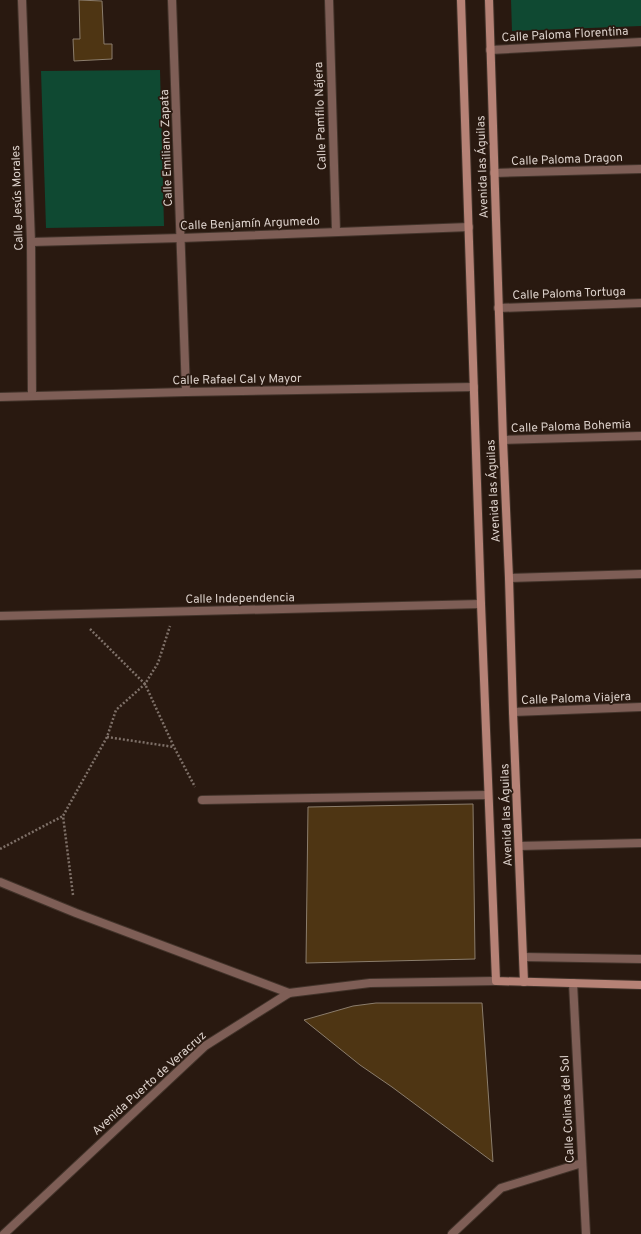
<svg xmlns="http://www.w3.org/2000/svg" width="641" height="1234" viewBox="0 0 641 1234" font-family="Overpass,sans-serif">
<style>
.green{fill:#0f4932}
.building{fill:#4e3513;stroke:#8b7d6c}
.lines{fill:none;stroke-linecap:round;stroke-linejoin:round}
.street-casing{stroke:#42332a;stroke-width:10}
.secondary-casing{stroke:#42332a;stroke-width:10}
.path{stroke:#7e7068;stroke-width:2.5;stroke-dasharray:2 2;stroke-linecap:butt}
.street{stroke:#7e5e56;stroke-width:8}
.secondary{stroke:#b68276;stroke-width:8}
.labels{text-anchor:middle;stroke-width:3.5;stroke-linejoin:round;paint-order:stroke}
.street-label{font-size:12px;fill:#ddd2cc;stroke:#291910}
</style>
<rect width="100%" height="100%" fill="#291910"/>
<g class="green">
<path d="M511,0H641V26L512,31Z"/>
<path d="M160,70L164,226L46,228L41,71Z"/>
</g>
<g class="building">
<path d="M79,0L102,1L104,44H112V59L74,61L73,39H80Z"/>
<path d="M473,804L475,959L306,963L308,807Z"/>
<path d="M376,1003H482L493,1162L392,1087L360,1065L304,1020L353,1006Z"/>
</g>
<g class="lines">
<defs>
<g id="street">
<path d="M22,0L31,242L32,396"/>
<path d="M172,0L186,392"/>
<path d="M329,0L336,231"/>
<path d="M490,50L641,42"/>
<path d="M494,173L641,169"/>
<path d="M31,242L181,238L469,227"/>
<path d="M498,308L641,303"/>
<path d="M0,397L186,392L474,387"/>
<path d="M503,440L641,436"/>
<path d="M509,578L641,574"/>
<path d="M0,616L481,604"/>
<path d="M513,712L641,707"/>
<path d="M202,800L488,795"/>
<path d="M519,846L641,843"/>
<path d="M0,882L76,913L289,993"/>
<path d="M523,957L641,959"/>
<path d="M573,983L586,1234"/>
<path d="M4,1234L205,1046L289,993L370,983L496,981"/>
<path d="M452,1234L501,1188L582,1163"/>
</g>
<g id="secondary">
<path d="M461,0L481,604L496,981L641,985"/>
<path d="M489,0L503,440L509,578L513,712L524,982"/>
</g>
</defs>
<use href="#street" class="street-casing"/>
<use href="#secondary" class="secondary-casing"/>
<g class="path">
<path d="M90,629L145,684L174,747L195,787"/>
<path d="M107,737L174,747"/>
<path d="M0,849L63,816"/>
<path d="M73,895L63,816L107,737L116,710L145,684L158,663L170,626"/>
</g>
<use href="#street" class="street"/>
<use href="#secondary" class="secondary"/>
</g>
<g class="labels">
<g class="street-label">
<text transform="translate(565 34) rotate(-3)" y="4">Calle Paloma Florentina</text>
<text transform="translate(320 116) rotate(-92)" y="4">Calle Pamfilo Nájera</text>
<text transform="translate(166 148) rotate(-92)" y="4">Calle Emiliano Zapata</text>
<text transform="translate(567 159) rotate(-2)" y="4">Calle Paloma Dragon</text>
<text transform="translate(482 167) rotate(-92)" y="4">Avenida las Águilas</text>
<text transform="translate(17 198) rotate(-92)" y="4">Calle Jesús Morales</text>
<text transform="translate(250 223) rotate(-2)" y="4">Calle Benjamín Argumedo</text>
<text transform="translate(569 293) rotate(-2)" y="4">Calle Paloma Tortuga</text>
<text transform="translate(237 379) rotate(-1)" y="4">Calle Rafael Cal y Mayor</text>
<text transform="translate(571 426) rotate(-2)" y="4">Calle Paloma Bohemia</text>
<text transform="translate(493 491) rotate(-93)" y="4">Avenida las Águilas</text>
<text transform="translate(240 598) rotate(-1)" y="4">Calle Independencia</text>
<text transform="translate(576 698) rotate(-2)" y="4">Calle Paloma Viajera</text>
<text transform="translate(506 815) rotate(-92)" y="4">Avenida las Águilas</text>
<text transform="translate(149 1083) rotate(-42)" y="4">Avenida Puerto de Veracruz</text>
<text transform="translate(567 1109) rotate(-93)" y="4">Calle Colinas del Sol</text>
</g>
</g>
</svg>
